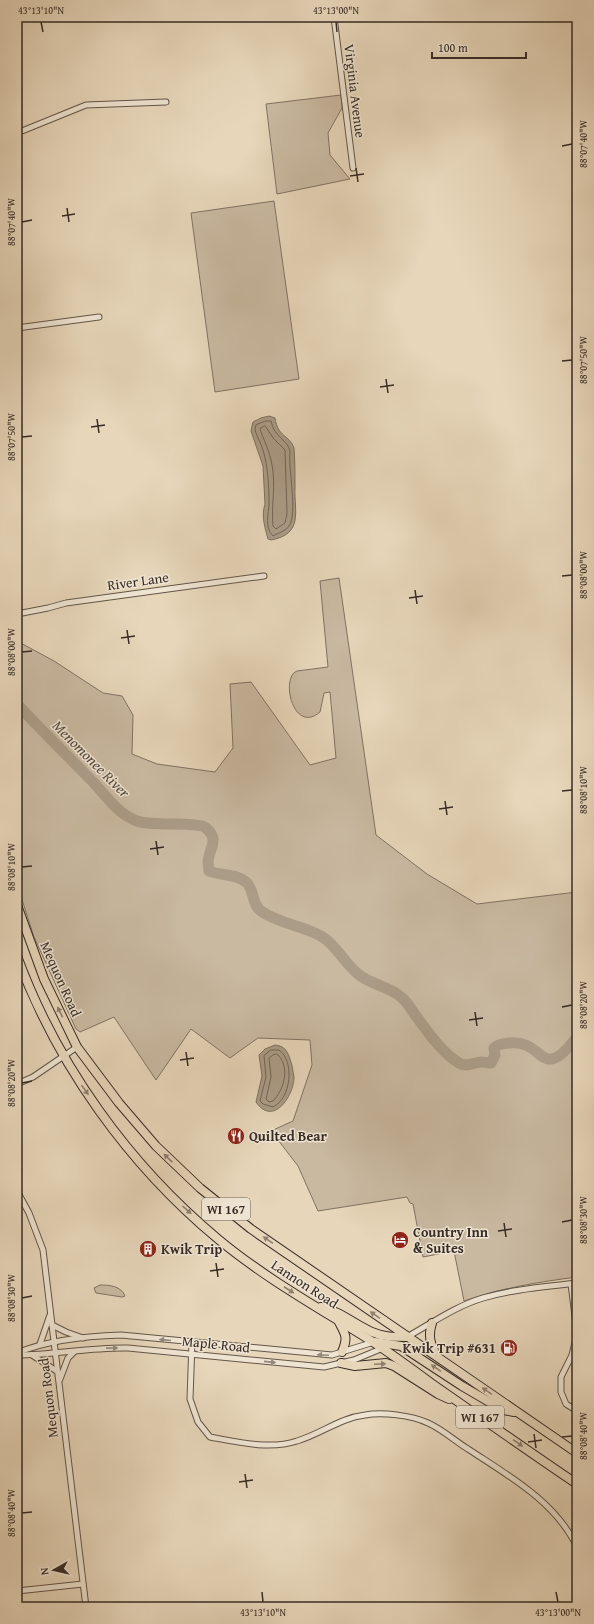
<svg xmlns="http://www.w3.org/2000/svg" width="594" height="1624" viewBox="0 0 594 1624" font-family="'Gentium Book Plus',serif">
<style>
.green{fill:#c9b9a1;stroke:#807263}
.water{fill:#ab9c87;stroke:#7d6f60}
.lines{fill:none;stroke-linecap:round;stroke-linejoin:round}
.shore{stroke:#716456;stroke-width:1}
.river{stroke:#ab9c87;stroke-width:11}
.street-casing{stroke:#63564a;stroke-width:7}
.primary-casing{stroke:#372b25;stroke-width:10}
.street{stroke:#efe4d2;stroke-width:5}
.primary{stroke:#e7d6ba;stroke-width:8}
.oneway{fill:#8f8070}
.oneway2{fill:#93887c}
.ticks{fill:none;stroke:#372b25;stroke-width:1.5}
.labels{text-anchor:middle;stroke-width:3;stroke-linejoin:round;paint-order:stroke}
.shield{fill:#efe4d2;stroke:#6e6259;stroke-width:1}
.shield-label{font-size:13px;font-weight:bold;fill:#372b25}
.street-label{font-size:14px;fill:#372b25;stroke:#efe4d2}
.poi-label{font-size:14px;font-weight:bold;fill:#372b25;stroke:#efe4d2;text-anchor:start}
.water-label{font-size:15px;font-style:italic;fill:#54473e;stroke:#efe4d2}
.neatline{fill:none;stroke:#372b25;stroke-width:1.5}
.ticks-label{font-size:10px;text-anchor:middle;fill:#372b25}
</style>
<rect width="100%" height="100%" fill="#e7d6ba"/>
<filter id="stains"><feTurbulence type="fractalNoise" baseFrequency=".005" numOctaves="4"/><feColorMatrix values="0 0 0 0 .2 0 0 0 0 .09 0 0 0 0 .02 0 0 0 .5 -.17"/></filter>
<radialGradient id="worn" r=".72"><stop offset=".6" stop-color="#630" stop-opacity="0"/><stop offset="1" stop-color="#630" stop-opacity=".3"/></radialGradient>
<g class="green">
<path d="M341,95L342,108L328,133L330,155L350,179L277,194L266,104Z"/>
<path d="M274,201L299,379L215,392L191,213Z"/>
<path d="M339,578L376,835L427,874L477,904L577,892V1277C539,1282 501,1288 464,1301L454,1251L423,1257L413,1204L410,1203L407,1197L318,1211L298,1166L271,1131L293,1121L312,1065L310,1040L258,1038L230,1058L191,1029L156,1080L114,1017L80,1032L76,1029L34,937L17,884V641L54,661L103,693L122,696L133,715L132,754L157,764L215,772L233,748L230,684L251,682L310,765L336,758L330,692L324,693L320,712C293,735 280,677 297,671L328,667L320,581Z"/>
<path d="M100,1285C110,1285 121,1286 125,1296L122,1297L96,1293L94,1288Z"/>
</g>
<g class="water">
<path d="M269,416L275,418C278,438 289,434 294,448C295,461 295,475 295,488C294,511 304,534 271,540L268,539C265,528 261,516 265,504L263,466L251,431L253,422L261,418Z"/>
<path d="M275,1045C284,1046 287,1050 290,1059C292,1064 293,1071 294,1077C294,1096 273,1127 256,1102L262,1076L259,1055L265,1049Z"/>
</g>
<g class="lines">
<g class="shore">
<path d="M266,421H271C274,438 289,440 290,452C288,468 298,514 289,526C286,531 278,533 273,536C264,528 269,513 269,503C269,486 268,467 263,450C261,443 257,437 255,430L256,425Z"/>
<path d="M265,426L274,439L285,450L287,514L285,523L276,529L273,526C271,506 276,485 272,465C270,452 264,441 260,429Z"/>
<path d="M271,1050H279C295,1061 291,1099 273,1107L263,1104L260,1101L266,1077L264,1056Z"/>
<path d="M277,1054C291,1066 284,1090 273,1101L269,1102L266,1099L271,1077L269,1058L273,1055Z"/>
</g>
<path class="river" d="M17,704C41,730 67,755 92,781C106,795 117,814 137,821C154,827 197,821 206,828C220,840 209,848 208,862C208,864 209,868 209,871C221,876 235,873 246,882C255,890 251,904 261,911C278,923 299,925 317,934C335,942 344,963 358,974C371,985 389,986 401,997C408,1002 411,1010 416,1016C427,1031 443,1054 459,1063C467,1068 474,1062 482,1062C485,1062 488,1063 491,1063L495,1055L494,1048C498,1044 502,1044 508,1043C546,1038 539,1086 577,1037"/>
<defs>
<g id="street">
<path d="M334,17L353,168"/>
<path d="M17,133L86,105L166,102"/>
<path d="M17,328L99,317"/>
<path d="M17,614L48,608L66,603L264,576"/>
<path d="M17,1084L33,1077L77,1047"/>
<path d="M17,1191L29,1213L43,1250L86,1607"/>
<path d="M571,1284L577,1332"/>
<path d="M52,1325L66,1332L83,1338"/>
<path d="M577,1334L572,1355L561,1377V1392L566,1404L577,1411"/>
<path d="M407,1337C432,1323 456,1306 483,1298C513,1289 546,1287 577,1283"/>
<path d="M192,1342L190,1399L198,1422L210,1437C237,1442 270,1450 297,1441C321,1434 340,1418 365,1415C382,1412 411,1415 428,1423C442,1429 455,1441 468,1449C509,1476 556,1502 577,1547"/>
<path d="M40,1344L50,1315"/>
<path d="M17,1353C48,1340 88,1336 121,1335L332,1355L374,1342"/>
<path d="M17,1355C54,1355 91,1347 128,1348L324,1367L354,1360L383,1348"/>
<path d="M32,1355L58,1372"/>
<path d="M60,1379L68,1358L74,1352"/>
<path d="M17,1591L83,1584"/>
</g>
<g id="primary">
<path d="M17,905L44,979L77,1047L119,1103L156,1146L200,1188L251,1229L577,1453"/>
<path d="M17,956C57,1065 129,1165 218,1239C266,1279 321,1309 373,1342C393,1355 412,1369 431,1383C480,1417 528,1451 577,1484"/>
<path d="M321,1307C340,1311 354,1324 372,1332C383,1337 395,1337 406,1337"/>
<path d="M339,1322C346,1335 348,1338 342,1352"/>
<path d="M432,1323C428,1336 430,1344 437,1356"/>
<path d="M375,1342L401,1346L462,1386L503,1410L514,1412"/>
<path d="M341,1363L355,1366L386,1363L394,1366L438,1394L449,1399"/>
</g>
</defs>
<use href="#street" class="street-casing"/>
<use href="#primary" class="primary-casing"/>
<use href="#street" class="street"/>
<use href="#primary" class="primary"/>
</g>
<defs><path id="oneway-solid" d="M-6-.8H1V-3.2L6.5 0L1 3.2V.8H-6Z"/></defs>
<g class="oneway">
<use href="#oneway-solid" transform="translate(60 1012) rotate(-116)"/>
<use href="#oneway-solid" transform="translate(85 1090) rotate(54)"/>
<use href="#oneway-solid" transform="translate(168 1158) rotate(-136)"/>
<use href="#oneway-solid" transform="translate(187 1210) rotate(42)"/>
<use href="#oneway-solid" transform="translate(268 1240) rotate(-146)"/>
<use href="#oneway-solid" transform="translate(289 1290) rotate(33)"/>
<use href="#oneway-solid" transform="translate(375 1315) rotate(-146)"/>
<use href="#oneway-solid" transform="translate(380 1364) rotate(-2)"/>
<use href="#oneway-solid" transform="translate(436 1368) rotate(-146)"/>
<use href="#oneway-solid" transform="translate(487 1391) rotate(-146)"/>
<use href="#oneway-solid" transform="translate(518 1443) rotate(35)"/>
</g>
<g class="oneway2">
<use href="#oneway-solid" transform="translate(165 1340) rotate(-175)"/>
<use href="#oneway-solid" transform="translate(112 1348) rotate(-1)"/>
<use href="#oneway-solid" transform="translate(323 1355) rotate(-178)"/>
<use href="#oneway-solid" transform="translate(270 1362) rotate(6)"/>
</g>
<path class="ticks" d="M41,22L43,32M336,22L337,32M562,146L572,144M356,168L358,182M350,176L364,174M67,208L69,222M62,216L75,214M22,222L32,220M562,361L572,360M386,379L388,393M380,387L394,385M97,419L99,433M91,427L105,425M22,437L32,436M562,576L572,575M415,590L417,604M409,598L423,596M127,630L129,644M121,638L135,636M22,652L32,651M562,791L572,790M445,801L447,815M439,809L453,807M156,841L158,855M150,849L164,847M22,867L32,866M562,1007L572,1005M475,1012L477,1026M469,1020L483,1018M186,1052L188,1066M180,1060L194,1058M22,1083L32,1081M562,1222L572,1220M504,1223L506,1237M498,1231L512,1229M216,1263L218,1277M210,1271L224,1269M22,1298L32,1296M534,1434L536,1448M562,1437L572,1436M528,1442L542,1440M245,1474L247,1488M239,1482L253,1480M22,1513L32,1512M262,1592L263,1602M556,1592L558,1602"/>
<defs>
<symbol id="restaurant-disc" viewBox="-11 -11 22 22"><circle r="9.5" fill="#8f2418" stroke="#efe4d2"/><path d="M-5-6h1v4h1v-4h1v4h1v-4h1v5L-1.5 .5V6h-2V.5L-5-1ZM5-6V6H3V1.5H1.5Q1.5-4 5-6Z" fill="#fff"/></symbol>
<symbol id="hotel-disc" viewBox="-11 -11 22 22"><circle r="9.5" fill="#8f2418" stroke="#efe4d2"/><path d="M-6-4.5h1.5V1H6V5H4.5V3h-9V5H-6ZM-4 0a1.8 1.8 0 1 1 3.6 0ZM.5 0V-2.5h3Q6-2.5 6 0Z" fill="#fff"/></symbol>
<symbol id="building-disc" viewBox="-11 -11 22 22"><circle r="9.5" fill="#8f2418" stroke="#efe4d2"/><path d="M-4-6H4V6H1V3H-1V6H-4ZM-2.5-4.3h1.7v1.8h-1.7ZM.8-4.3h1.7v1.8H.8ZM-2.5-1h1.7V.8h-1.7ZM.8-1h1.7V.8H.8Z" fill="#fff"/></symbol>
<symbol id="fuel-disc" viewBox="-11 -11 22 22"><circle r="9.5" fill="#8f2418" stroke="#efe4d2"/><path d="M-5.5-6h7V0h2V4h1.3V-2.5L3-4.5l.8-.8L6-3V5H2.5V1h-1V6h-7ZM-4.2-4.7v3.2H.2V-4.7Z" fill="#fff"/></symbol>
</defs>
<g fill-rule="evenodd">
<use href="#restaurant-disc" x="226" y="1126" width="20" height="20"/>
<use href="#hotel-disc" x="390" y="1230" width="20" height="20"/>
<use href="#building-disc" x="138" y="1239" width="20" height="20"/>
<use href="#fuel-disc" x="499" y="1338" width="20" height="20"/>
</g>
<g class="labels">
<g class="shield">
<rect x="202" y="1198" width="48" height="22" rx="3"/>
<rect x="456" y="1406" width="48" height="22" rx="3"/>
</g>
<g class="shield-label">
<text x="226" y="1214">WI 167</text>
<text x="480" y="1422">WI 167</text>
</g>
<g class="street-label">
<text transform="translate(355 91) rotate(83)" y="5">Virginia Avenue</text>
<text transform="translate(138 581) rotate(-8)" y="5">River Lane</text>
<text transform="translate(61 979) rotate(66)" y="5">Mequon Road</text>
<text transform="translate(305 1284) rotate(33)" y="5">Lannon Road</text>
<text transform="translate(216 1344) rotate(6)" y="5">Maple Road</text>
<text transform="translate(48 1398) rotate(-97)" y="5">Mequon Road</text>
</g>
<g class="poi-label">
<text x="249" y="1141">Quilted Bear</text>
<text x="413" y="1237">Country Inn<tspan x="413" dy="16">&amp; Suites</tspan></text>
<text x="161" y="1254">Kwik Trip</text>
<text x="496" y="1353" text-anchor="end">Kwik Trip #631</text>
</g>
<g class="water-label">
<text transform="translate(91 759) rotate(45)" y="5">Menomonee River</text>
</g>
</g>
<rect width="594" height="1624" fill="none" stroke="#e7d6ba" stroke-width="44"/>
<g transform="translate(54 1570) rotate(262)" stroke="#efe4d2" stroke-width="3" paint-order="stroke">
<path d="M0-3L7 15L0 10L-7 15Z" fill="#372b25"/>
<text y="-6" font-size="11" font-weight="bold" text-anchor="middle" fill="#372b25">N</text>
</g>
<path d="M432 52v6h94v-6" fill="none" stroke="#372b25" stroke-width="2"/>
<text x="438" y="52" font-size="12" fill="#372b25" stroke="#efe4d2" stroke-width="3" paint-order="stroke">100 m</text>
<rect x="22" y="22" width="550" height="1580" class="neatline"/>
<g class="ticks-label">
<text x="41" y="14">43°13'10"N</text>
<text x="336" y="14">43°13'00"N</text>
<text transform="translate(583 144) rotate(-90)" y="4">88°07'40"W</text>
<text transform="translate(11 222) rotate(-90)" y="4">88°07'40"W</text>
<text transform="translate(583 360) rotate(-90)" y="4">88°07'50"W</text>
<text transform="translate(11 437) rotate(-90)" y="4">88°07'50"W</text>
<text transform="translate(583 575) rotate(-90)" y="4">88°08'00"W</text>
<text transform="translate(11 652) rotate(-90)" y="4">88°08'00"W</text>
<text transform="translate(583 790) rotate(-90)" y="4">88°08'10"W</text>
<text transform="translate(11 867) rotate(-90)" y="4">88°08'10"W</text>
<text transform="translate(583 1005) rotate(-90)" y="4">88°08'20"W</text>
<text transform="translate(11 1083) rotate(-90)" y="4">88°08'20"W</text>
<text transform="translate(583 1220) rotate(-90)" y="4">88°08'30"W</text>
<text transform="translate(11 1298) rotate(-90)" y="4">88°08'30"W</text>
<text transform="translate(583 1436) rotate(-90)" y="4">88°08'40"W</text>
<text transform="translate(11 1513) rotate(-90)" y="4">88°08'40"W</text>
<text x="263" y="1616">43°13'10"N</text>
<text x="558" y="1616">43°13'00"N</text>
</g>
<rect width="100%" height="100%" filter="url(#stains)"/>
<rect width="100%" height="100%" fill="url(#worn)"/>
</svg>
